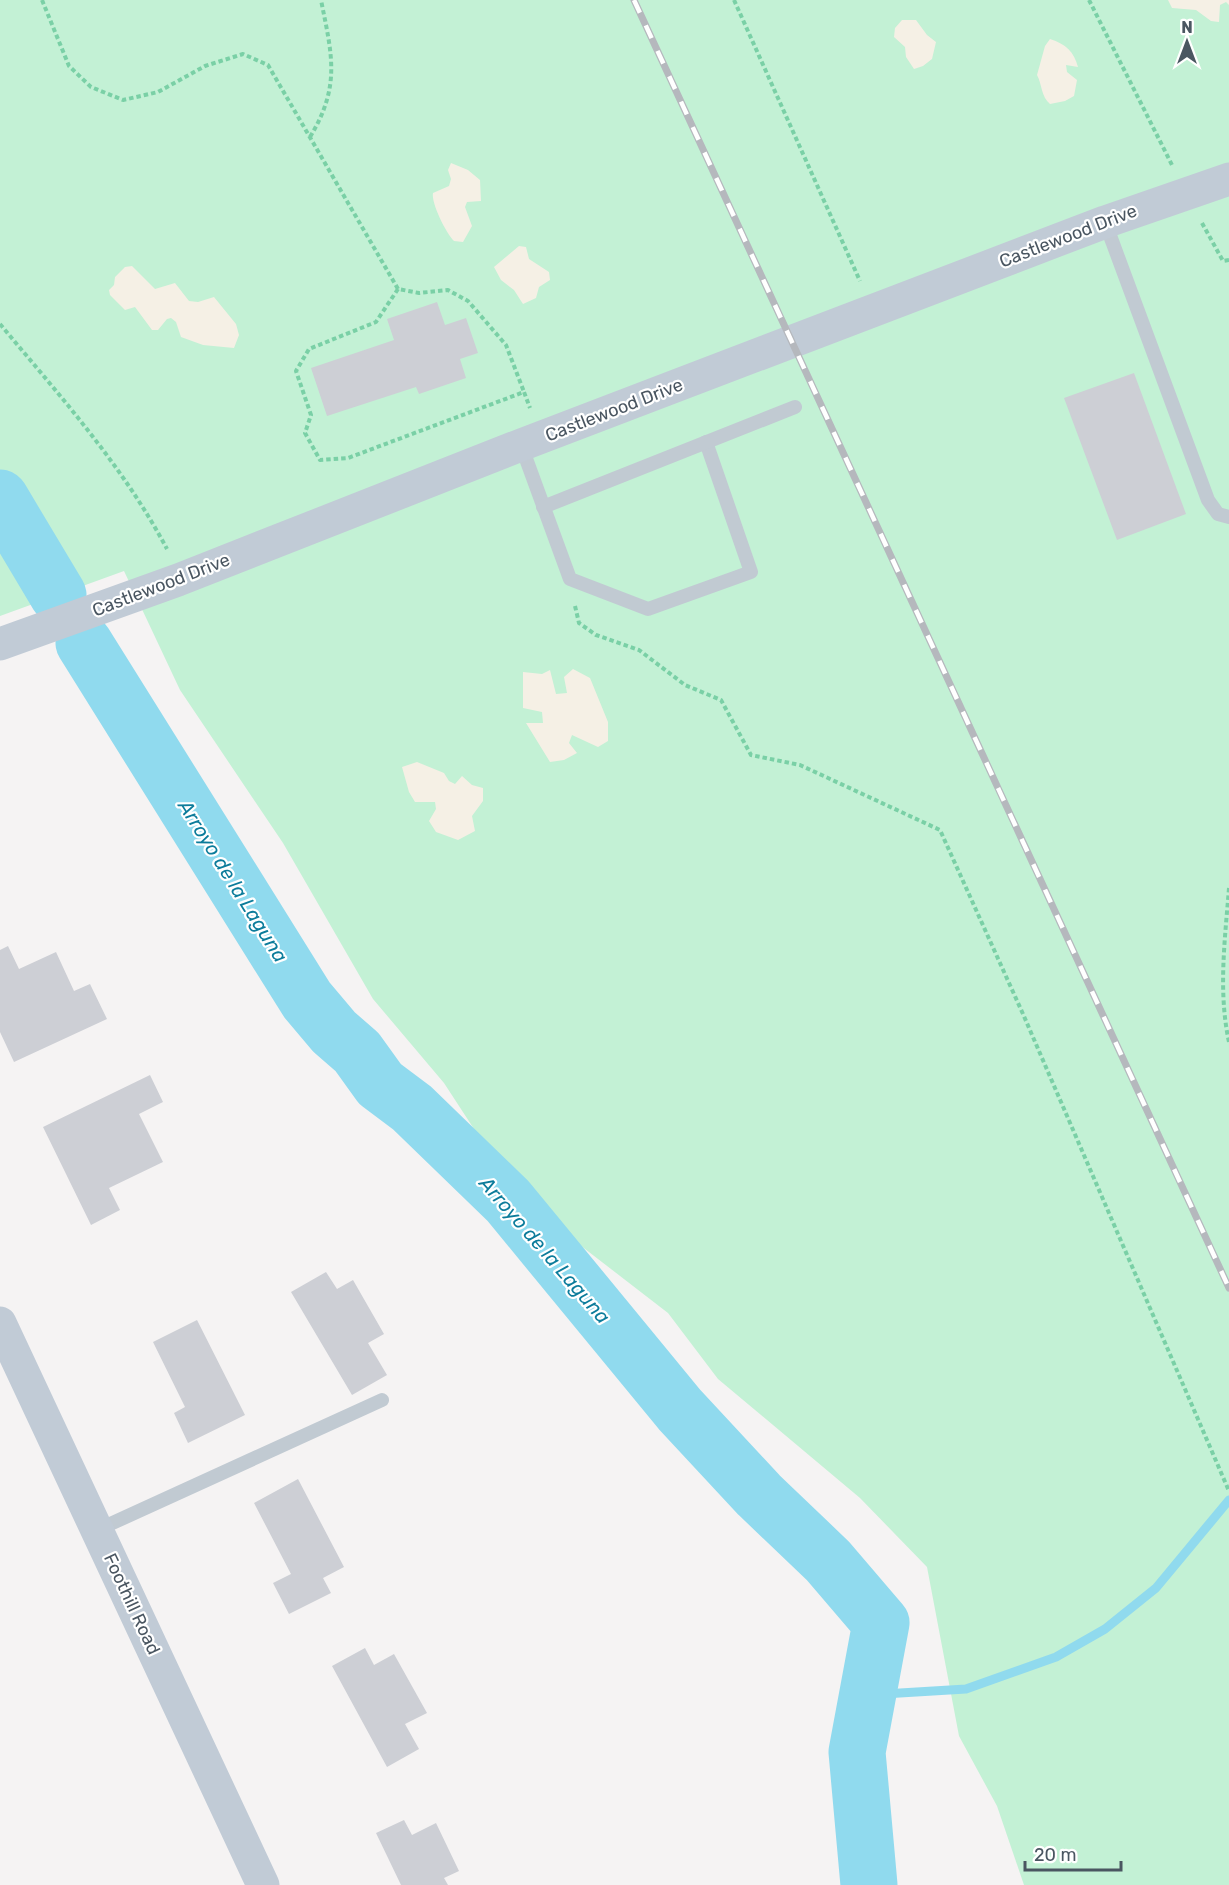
<svg xmlns="http://www.w3.org/2000/svg" width="1229" height="1885" viewBox="0 0 1229 1885" font-family="Rubik,sans-serif">
<style>
.green{fill:#c3f1d5}
.sand{fill:#f5f0e5}
.lines{fill:none;stroke-linecap:round;stroke-linejoin:round}
.stream{stroke:#90daee;stroke-width:9}
.river{stroke:#90daee;stroke-width:57}
.building{fill:#cdcfd5}
.path{stroke:#7ad0a6;stroke-width:4;stroke-dasharray:4.5 3;stroke-linecap:butt}
.lane{stroke:#c1cad2;stroke-width:14}
.secondary{stroke:#c1cbd6;stroke-width:33}
.rail-casing{stroke:#b5b8bd;stroke-width:7}
.rail{stroke:#fff;stroke-width:4.5;stroke-dasharray:14;stroke-linecap:butt}
.labels{text-anchor:middle;stroke-width:4.5;stroke-linejoin:round;paint-order:stroke}
.street-label{font-size:18px;fill:#4a5661;stroke:#fff}
.water-label{font-size:20px;font-style:italic;fill:#0c7c9b;stroke:#fff}
</style>
<rect width="100%" height="100%" fill="#f5f3f3"/>
<path class="green" d="M0,0H1229V1885H1024L997,1806L959,1736L927,1567L860,1498L718,1379L668,1313L541,1215L489,1152L444,1083L373,999L283,843L180,690L124,571L0,616Z"/>
<g class="sand">
<path d="M1168,0H1229V5L1226,2L1220,5L1219,22L1211,21L1196,10L1172,8Z"/>
<path d="M902,20H916L927,35L936,42L932,59L923,66L914,69L906,57L905,47L894,37L895,28Z"/>
<path d="M1050,39C1066,44 1074,52 1078,67L1066,65L1067,72L1077,80L1074,96L1065,101L1050,104C1041,97 1042,84 1037,75L1045,46Z"/>
<path d="M451,163L468,170L480,180L481,201L467,202L465,207L472,226L463,242L454,241C446,233 431,203 433,193L449,186L451,179L448,170Z"/>
<path d="M519,246L526,247L529,259L549,272L550,280L539,287L536,298L523,304L514,290L501,280L494,267Z"/>
<path d="M132,266L155,289L175,283L189,301L198,302L214,297L236,324L239,335L234,348L203,345L181,337L176,322L171,318L167,319L158,330H152L135,307L125,310L110,295L109,290L114,285L115,277L125,267Z"/>
<path d="M573,669L590,678L608,722V741L598,747L572,735L569,743L577,753L564,760L550,762L526,723H543L542,712L523,708V672L542,674L550,670L556,694L567,693L564,677Z"/>
<path d="M417,762L444,773L449,781L455,784L462,776L472,785L483,788V801L472,816L475,831L458,840L436,832L429,821L436,809L435,802H415L409,792L402,767Z"/>
</g>
<g class="lines">
<path class="stream" d="M867,1695L966,1689L1056,1657L1105,1629L1156,1588L1229,1500"/>
<g class="river">
<path d="M0,498L58,595"/>
<path d="M84,643L307,1000L334,1032L357,1052L380,1084L412,1108L508,1201L680,1410L759,1495L828,1561L881,1623L857,1752L869,1885"/>
</g>
</g>
<g class="building">
<path d="M437,302L445,325L466,318L478,353L460,359L466,378L419,394L416,387L327,416L311,368L394,340L387,319Z"/>
<path d="M1134,373L1186,514L1117,540L1064,398Z"/>
<path d="M8,946L19,969L56,952L74,991L90,984L107,1019L14,1062L0,1032V950Z"/>
<path d="M150,1075L163,1102L139,1114L163,1162L109,1188L120,1210L91,1225L43,1127Z"/>
<path d="M326,1272L337,1289L353,1280L384,1334L368,1343L387,1375L352,1395L291,1292Z"/>
<path d="M197,1320L245,1415L188,1443L174,1413L185,1407L153,1342Z"/>
<path d="M298,1479L344,1567L323,1578L331,1593L289,1614L273,1583L291,1574L254,1503Z"/>
<path d="M365,1648L374,1665L394,1654L427,1713L405,1724L419,1749L387,1767L332,1666Z"/>
<path d="M404,1820L412,1835L436,1823L459,1871L444,1878L448,1885H401L376,1833Z"/>
</g>
<g class="lines">
<g class="path">
<path d="M42,0L69,66L91,87L123,100L158,92L205,66L243,54L268,65L398,289L419,293L448,290L468,301L506,345L524,392"/>
<path d="M734,0L860,281"/>
<path d="M1089,0L1172,165"/>
<path d="M310,137C341,86 332,55 321,0"/>
<path d="M1202,223L1223,261L1229,260"/>
<path d="M398,289L376,322L309,349L296,371L311,415L305,433L320,460L348,458L524,392L530,408"/>
<path d="M0,324C60,396 123,466 167,549"/>
<path d="M575,606L579,623L596,635L639,650L685,685L721,700L751,755L800,765L940,830L1023,1014L1229,1491"/>
<path d="M1229,888C1225,939 1218,992 1229,1042"/>
</g>
<g class="lane">
<path d="M1105,222L1208,500L1218,514L1229,517"/>
<path d="M521,445L570,579L648,609L751,572L706,442"/>
<path d="M543,507L795,407"/>
<path d="M97,1530L382,1400"/>
</g>
<g class="secondary">
<path d="M0,644L178,580L521,445L1105,222L1229,179"/>
<path d="M0,1323L263,1885"/>
</g>
<defs>
<path id="rail" d="M634,0L1229,1288"/>
</defs>
<use href="#rail" class="rail-casing"/>
<use href="#rail" class="rail"/>
</g>
<g class="labels">
<g class="street-label">
<text transform="translate(1068 236) rotate(-21)" y="6">Castlewood Drive</text>
<text transform="translate(614 410) rotate(-21)" y="6">Castlewood Drive</text>
<text transform="translate(161 585) rotate(-21)" y="6">Castlewood Drive</text>
<text transform="translate(132 1604) rotate(65)" y="6">Foothill Road</text>
</g>
<g class="water-label">
<text transform="translate(233 881) rotate(58)" y="7">Arroyo de la Laguna</text>
<text transform="translate(545 1250) rotate(49)" y="7">Arroyo de la Laguna</text>
</g>
</g>
<g transform="translate(1187 42)" stroke="#ffffff" stroke-width="4.5" paint-order="stroke">
<path d="M0-4.5L10 22L0 15L-10 22Z" fill="#4a5661"/>
<text y="-9" font-size="16" font-weight="bold" text-anchor="middle" fill="#4a5661">N</text>
</g>
<path d="M1025 1861v9h96v-9" fill="none" stroke="#4a5661" stroke-width="3"/>
<text x="1034" y="1861" font-size="18" fill="#4a5661" stroke="#ffffff" stroke-width="4.5" paint-order="stroke">20 m</text>
</svg>
